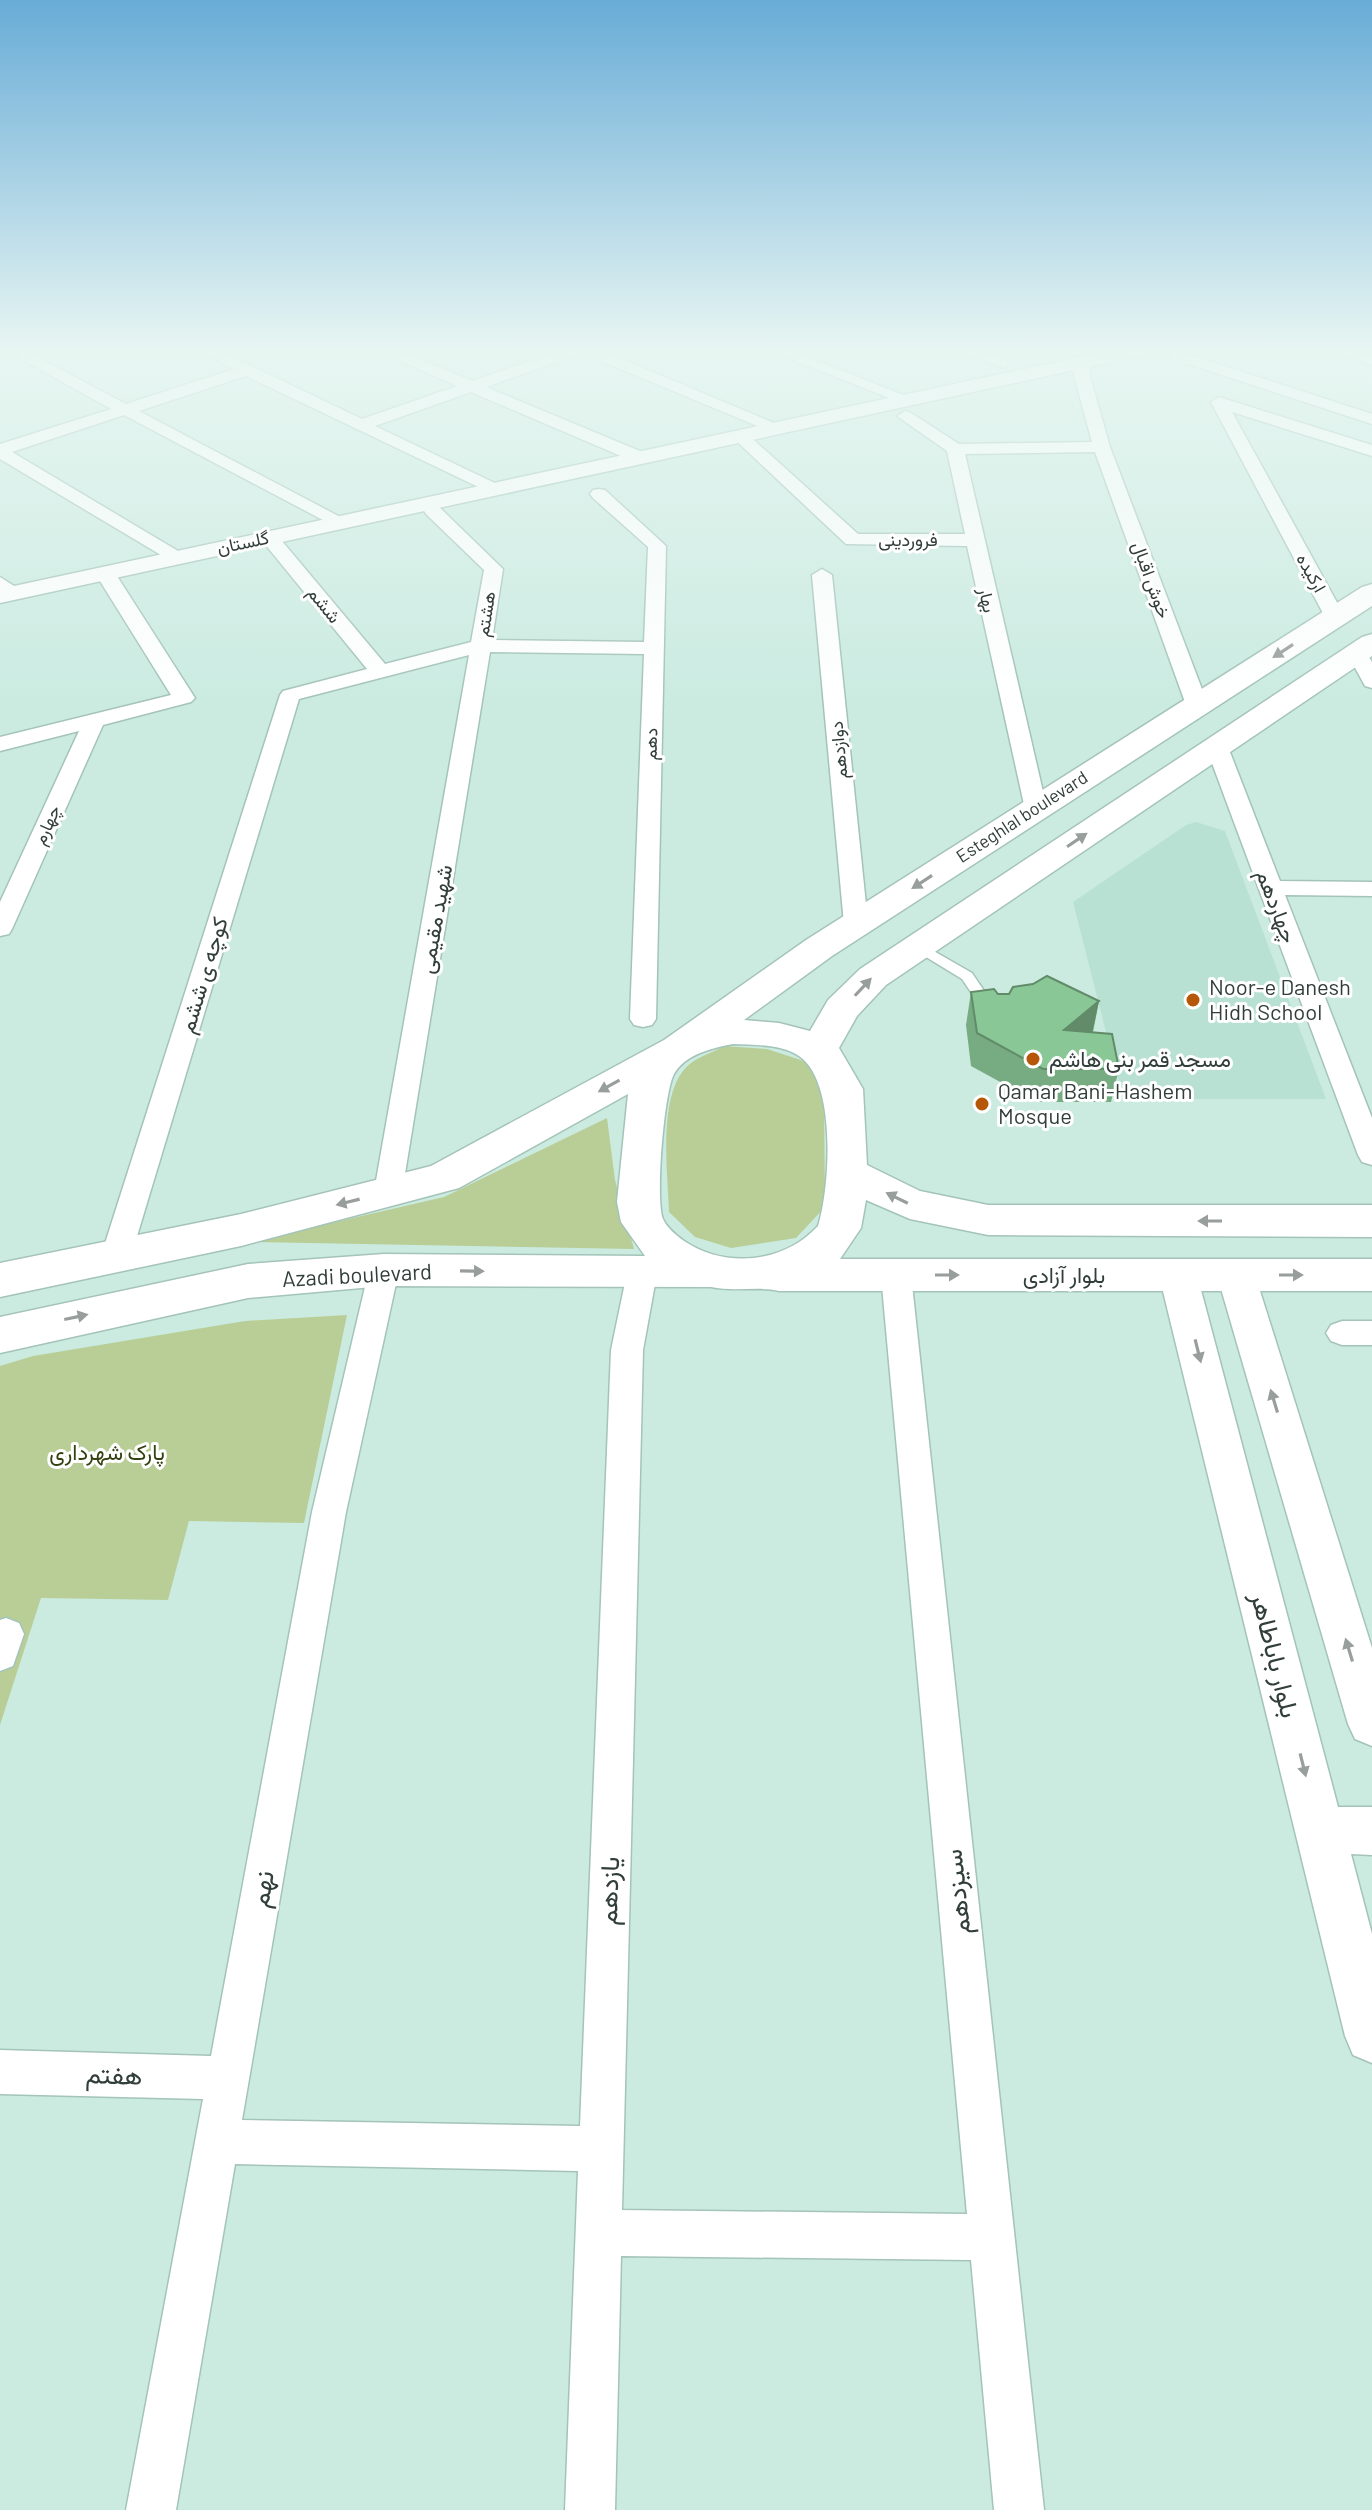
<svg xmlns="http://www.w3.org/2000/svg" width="1372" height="2510" viewBox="0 0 1372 2510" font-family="Barlow,Vazirmatn,sans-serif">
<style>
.built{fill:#b8e1d4}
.green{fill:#b9ce97}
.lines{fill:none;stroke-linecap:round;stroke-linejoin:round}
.service-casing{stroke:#a4c3b9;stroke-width:3}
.minor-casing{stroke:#a4c3b9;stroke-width:3}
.tertiary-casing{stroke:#a4c3b9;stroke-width:3}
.secondary-casing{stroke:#a4c3b9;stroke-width:3}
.service{fill:#fff;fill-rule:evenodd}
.minor{fill:#fff;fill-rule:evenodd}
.tertiary{fill:#fff;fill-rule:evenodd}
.secondary{fill:#fff;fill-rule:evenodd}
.wall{fill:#77ab81}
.shaded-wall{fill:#618b69}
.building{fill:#8ac796;stroke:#618b69;stroke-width:2}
.oneway{fill:#989e9c}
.poi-dot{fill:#b55609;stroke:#fff;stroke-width:3}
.labels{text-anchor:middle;stroke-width:6;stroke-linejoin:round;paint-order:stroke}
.far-street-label{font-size:18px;fill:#313e3a;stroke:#fff}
.street-label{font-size:22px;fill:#313e3a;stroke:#fff}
.poi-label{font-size:22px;fill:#313e3a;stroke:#fff;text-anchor:start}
.park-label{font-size:22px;fill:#324110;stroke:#fff}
.near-street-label{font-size:26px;fill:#313e3a;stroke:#fff}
</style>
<rect width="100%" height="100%" fill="#cbebe1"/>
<path class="built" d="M1196,822L1225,831L1326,1099H1123L1073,902L1186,825Z"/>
<g class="green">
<path d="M724,1046L767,1049L810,1063L824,1093L825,1207L796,1238L731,1248L695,1237L669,1212C668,1174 656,1089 691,1063C700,1056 714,1052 724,1046Z"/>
<path d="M607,1118L615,1180L634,1249L249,1242L444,1197Z"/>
<path d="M347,1315L304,1523L189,1521L168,1600L41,1598L0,1725V1366L33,1356L245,1321Z"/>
</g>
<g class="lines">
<defs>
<path id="service" d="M918,942L972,973L995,1007L993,1010H983L962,979L913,949V943Z"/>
<g id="minor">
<path d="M3,349H22L126,404L234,369L196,349H216L362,419L457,386L374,349H395L472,381L564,349H598L786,428L784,432H772L582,353L486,387L647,454L650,458L647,462H635L471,392L375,426L499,485L502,489L493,494L246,376L139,411L344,519L347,523L338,528L124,415L12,452L183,554L185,558L176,564L0,459V444L111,409Z"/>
<path d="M765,349H787L916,400L908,405L902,403Z"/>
<path d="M954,349H977L1012,363L1004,368Z"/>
<path d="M1328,349H1352L1372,355V365Z"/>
<path d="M1175,350L1372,414V424L1170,358V352Z"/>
<path d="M1082,357L1090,362V376L1110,447L1208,705L1197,711L1186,705L1095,452L965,454L1047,809L1044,814H1028L1025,809L967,546L846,544L731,436L739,431L745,432L858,534H965L947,451L897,416L905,411L911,413L959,444L1092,442L1074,376V362Z"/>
<path d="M1219,397L1372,445V456L1232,412L1345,617L1342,621H1328L1325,617L1211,402Z"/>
<path d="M599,489L605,490L666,546L656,1019L652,1025L643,1027L634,1025L630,1019L644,654L490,652L402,1192L398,1199L388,1202L378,1199L374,1192L469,655L299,699L131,1256L127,1264L116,1267L105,1264L101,1256L280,695L283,691L367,669L260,538L269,532L276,534L385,664L471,642L484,570L427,515L424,511L433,506L439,507L503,569L492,640L644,642L648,547L593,498L590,494L593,490Z"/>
<path d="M105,567L115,573L195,698L191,702L103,725L12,929L9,934L0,936V902L79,731L0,751V737L171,695L95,573Z"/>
<path d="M822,569L832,575L868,924L865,929H847L844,924L812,575Z"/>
<path d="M0,577L25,593L22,597H8L0,592Z"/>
<path d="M1357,647L1364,649L1372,662V688L1365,686L1347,653Z"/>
<path d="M1217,740L1228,747L1280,881L1372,882V896L1285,895L1372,1118V1165L1362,1162L1358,1155L1206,747Z"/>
<path d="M384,1259L395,1262L399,1270L346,1512L242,2120L580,2126L611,1350L627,1273L631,1265L642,1262L653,1265L657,1273L643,1350L622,2210L967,2214L881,1275L885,1267L896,1264L907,1267L911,1275L1044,2510H994L971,2260L621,2256L615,2510H565L578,2171L235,2164L176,2510H126L203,2099L0,2094V2050L211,2056L312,1512L369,1270L373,1262Z"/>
<path d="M1342,1321H1372V1345H1342L1331,1341L1326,1333L1331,1325Z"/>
<path d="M6,1618L19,1623L24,1634L13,1666L0,1671V1620Z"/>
</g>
<g id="tertiary">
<path d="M1117,349H1154L1144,355L0,603V589Z"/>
<path d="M1178,1261L1192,1265L1197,1275L1338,1807H1372V1855L1351,1854L1372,1934V2063L1353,2055L1345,2036L1159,1275L1164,1265Z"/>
<path d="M1236,1261L1250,1265L1255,1275L1372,1648V1746L1355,1739L1348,1724L1217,1275L1222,1265Z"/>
</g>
<path id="secondary" d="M1372,584V606L832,956L744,1020L779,1023L810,1031L828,1000L860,969L1362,637L1372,634V656L886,985L857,1016L839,1048L863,1089L867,1165L920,1191L988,1205H1372V1237L988,1235L910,1219L866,1200L861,1228L840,1259H1372V1291H779C761,1286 733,1292 711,1287L384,1286L248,1298L0,1353V1317L248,1264L384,1254L645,1256L621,1222L617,1202L628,1094L459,1188L241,1246L0,1297V1263L241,1214L431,1166L664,1040L806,940L1362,587ZM733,1044C755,1045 781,1044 799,1056C837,1081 830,1188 818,1226C784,1263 726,1269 684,1241C676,1235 667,1228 663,1219C655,1200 664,1092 674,1074C685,1054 713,1048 733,1044Z"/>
</defs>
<use href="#service" class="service-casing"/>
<use href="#minor" class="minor-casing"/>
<use href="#tertiary" class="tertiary-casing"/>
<use href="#secondary" class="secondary-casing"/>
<use href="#service" class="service"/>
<use href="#minor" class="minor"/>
<use href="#tertiary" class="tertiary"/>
<use href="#secondary" class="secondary"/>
</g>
<path class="wall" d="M971,992L1099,1001L1093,1032L1119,1069L1111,1102H1037L971,1066L966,1025Z"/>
<path class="shaded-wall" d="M1099,1001L1092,1034L1064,1030Z"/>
<path class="building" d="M1047,976L1099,1001L1064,1030L1112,1034L1119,1069H1043L977,1033L971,992L994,989L998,994H1009L1013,987L1033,984Z"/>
<defs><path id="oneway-solid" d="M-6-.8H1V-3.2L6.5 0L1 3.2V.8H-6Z" transform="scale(2)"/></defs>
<g class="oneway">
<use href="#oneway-solid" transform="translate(1283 651) rotate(147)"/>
<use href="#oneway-solid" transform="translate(1077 840) rotate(-34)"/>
<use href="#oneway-solid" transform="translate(922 882) rotate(147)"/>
<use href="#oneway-solid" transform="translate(863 987) rotate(-47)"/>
<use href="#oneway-solid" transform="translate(609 1086) rotate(151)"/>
<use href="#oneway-solid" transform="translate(897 1198) rotate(-154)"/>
<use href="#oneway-solid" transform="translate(348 1202) rotate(166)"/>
<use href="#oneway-solid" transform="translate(1210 1221) rotate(-180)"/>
<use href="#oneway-solid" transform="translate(472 1271) rotate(1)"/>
<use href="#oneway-solid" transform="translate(947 1275)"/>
<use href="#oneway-solid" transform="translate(1291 1275)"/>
<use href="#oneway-solid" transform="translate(76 1317) rotate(-12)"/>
<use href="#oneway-solid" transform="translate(1198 1351) rotate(76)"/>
<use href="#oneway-solid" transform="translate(1274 1401) rotate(-107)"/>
<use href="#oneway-solid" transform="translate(1349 1650) rotate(-107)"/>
<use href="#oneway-solid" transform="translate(1303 1765) rotate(76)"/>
</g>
<linearGradient id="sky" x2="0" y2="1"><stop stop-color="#68acd7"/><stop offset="0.5" stop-color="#e8f6f2"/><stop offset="1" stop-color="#e8f6f2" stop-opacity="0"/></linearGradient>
<rect width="1372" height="700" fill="url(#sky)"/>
<g class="poi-dot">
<circle cx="1193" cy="1000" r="8"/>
<circle cx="1033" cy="1059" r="8"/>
<circle cx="982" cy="1104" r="8"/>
</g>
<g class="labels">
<g class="far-street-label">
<text x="908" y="546">فروردینی</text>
<text transform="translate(243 543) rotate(-12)" y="6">گلستان</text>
<text transform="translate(1311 573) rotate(61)" y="6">ارکیده</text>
<text transform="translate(1151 580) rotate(70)" y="6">خوش اقبال</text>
<text transform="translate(987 600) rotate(77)" y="6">بهار</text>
<text transform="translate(324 605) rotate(51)" y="6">ششم</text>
<text transform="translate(486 614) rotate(-81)" y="6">هشتم</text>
<text transform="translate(651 744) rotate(-88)" y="6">دهم</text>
<text transform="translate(839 750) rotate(-95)" y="6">دوازدهم</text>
<text transform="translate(1022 817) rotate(-33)" y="6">Esteghlal boulevard</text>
<text transform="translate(47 825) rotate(-66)" y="6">چهارم</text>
</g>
<g class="street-label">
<text transform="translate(1277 906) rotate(69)" y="8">چهاردهم</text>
<text transform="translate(435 919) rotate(-80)" y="8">شهید مقیمی</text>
<text transform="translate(203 975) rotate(-73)" y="8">کوچه ی ششم</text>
<text transform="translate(357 1275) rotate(-3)" y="8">Azadi boulevard</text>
<text x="1064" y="1283">بلوار آزادی</text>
</g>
<g class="poi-label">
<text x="1209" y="995">Noor-e Danesh<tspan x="1209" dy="25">Hidh School</tspan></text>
<text x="1049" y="1067">مسجد قمر بنی هاشم</text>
<text x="998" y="1099">Qamar Bani-Hashem<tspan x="998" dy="25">Mosque</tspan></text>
</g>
<g class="park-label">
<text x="107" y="1460">پارک شهرداری</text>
</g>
<g class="near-street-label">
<text transform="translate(1275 1655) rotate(76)" y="9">بلوار باباطاهر</text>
<text transform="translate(262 1889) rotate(-80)" y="9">نهم</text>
<text transform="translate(609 1891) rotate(-88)" y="9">یازدهم</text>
<text transform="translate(957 1892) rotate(-96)" y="9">سیزدهم</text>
<text transform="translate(114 2075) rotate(2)" y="9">هفتم</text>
</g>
</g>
</svg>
